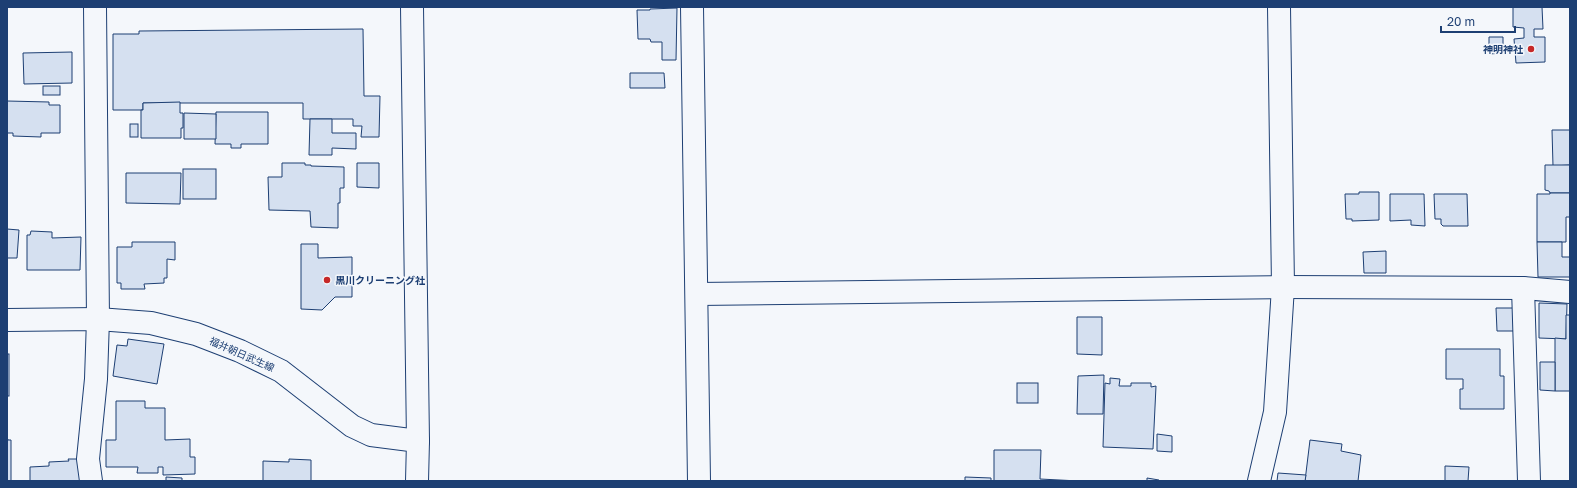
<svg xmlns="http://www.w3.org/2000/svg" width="1577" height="488" viewBox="0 0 1577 488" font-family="'Golos Text','Noto Sans JP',sans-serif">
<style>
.building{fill:#d5e0f0;stroke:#1d3f73}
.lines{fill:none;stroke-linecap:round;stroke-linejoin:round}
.street-casing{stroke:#1d3f73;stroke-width:24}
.secondary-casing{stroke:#1d3f73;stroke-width:24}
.primary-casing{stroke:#1d3f73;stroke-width:24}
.street{stroke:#f4f7fb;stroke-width:22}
.secondary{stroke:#f4f7fb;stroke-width:22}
.primary{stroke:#f4f7fb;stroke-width:22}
.poi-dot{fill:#c62828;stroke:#f4f7fb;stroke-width:1.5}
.labels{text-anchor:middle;stroke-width:3;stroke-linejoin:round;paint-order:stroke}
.poi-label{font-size:10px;font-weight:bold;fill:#1d3f73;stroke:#f4f7fb;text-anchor:end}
.street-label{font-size:10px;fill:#1d3f73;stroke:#f4f7fb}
</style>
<rect width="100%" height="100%" fill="#f4f7fb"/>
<g class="building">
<path d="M1513,7H1542L1543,29H1534V37H1545V62L1516,63L1514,39L1524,38V28L1513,27Z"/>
<path d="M677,8L676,60H662V42H651L650,39H638L637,10H650V9Z"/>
<path d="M363,29L364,96H380L379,137H361L362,126H353V119H303V103H143V110H113V34H139V31Z"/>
<path d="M1489,37H1503V53L1489,54Z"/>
<path d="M72,52V83L24,84L23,53Z"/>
<path d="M630,73H664L665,88H630Z"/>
<rect x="43" y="86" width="17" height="9"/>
<path d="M7,101L49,102V105H60V133H41V137L13,136V133H7Z"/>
<path d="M180,102V113H183V128H181V138H141V110H143V103Z"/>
<path d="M216,112H268V144H241V148H231V144H215Z"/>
<path d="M184,113L216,114V139H184Z"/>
<path d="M310,119H332V133H356V149L332,148V155H309Z"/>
<rect x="130" y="124" width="8" height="13"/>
<path d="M1552,130H1570V165L1553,166Z"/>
<path d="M282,163H305V165H311V166L344,167V188H340V203H338V228L311,227L310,211L269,210L268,177H282Z"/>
<path d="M357,163H379V188L357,187Z"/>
<path d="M1545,165H1570V193H1550L1549,191L1545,190Z"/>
<rect x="183" y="169" width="33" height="30"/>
<path d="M126,173H181L180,204L126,203Z"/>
<path d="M1359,192H1379V220L1352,221V219H1346L1345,194H1359Z"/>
<path d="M1550,193H1570V217H1566V242H1537V194H1550Z"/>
<path d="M1390,194H1424L1425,226L1411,225V220L1390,221Z"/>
<path d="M1434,194H1467L1468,226H1443L1441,224V219H1435Z"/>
<path d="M7,229L19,230L17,258H7Z"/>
<path d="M31,231L52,232V238L81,237L80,270H27V235H30Z"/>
<path d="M132,242H175V260L167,259V278H164V283L144,284L145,289H121V283H117V247H132Z"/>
<path d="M1537,242H1562V257H1570V277H1538Z"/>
<path d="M301,244H318V258L352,257V297H335L322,310L301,309Z"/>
<path d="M1386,251V273H1364L1363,252Z"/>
<path d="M1539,303L1567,304L1566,339L1539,338Z"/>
<path d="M1496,308H1517V331H1497Z"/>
<path d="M1566,315H1570V391H1555V338L1566,339Z"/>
<path d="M1077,317H1102V355L1077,354Z"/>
<path d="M128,339L164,344L157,384L113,376L117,345L127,346Z"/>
<path d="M1446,349H1500V376H1504V409H1460V389H1463V379H1446Z"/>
<rect x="7" y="354" width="2" height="42"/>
<path d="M1540,362H1555V391L1540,390Z"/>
<path d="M1104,375L1103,414H1077L1078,376Z"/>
<path d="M1110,378L1120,379L1119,386H1131V383H1151V387L1156,386L1153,449L1103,447L1105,383L1110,384Z"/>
<rect x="1017" y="383" width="21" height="20"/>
<path d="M116,401H145V408H165V440L190,439V457H195V474L163,475V467H158V473H137L138,467H106V440H116Z"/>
<path d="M1157,434L1172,436V452L1157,451Z"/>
<path d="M7,437L8,440H11V481H7Z"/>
<path d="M1310,440L1342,444L1341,451L1361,455L1358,481H1305Z"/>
<path d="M994,450H1041L1040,479L1079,481H994Z"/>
<path d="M68,459H80V481H30V467L49,466V462L69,461Z"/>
<path d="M289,459L311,460V481H263V461L289,462Z"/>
<path d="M1445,466L1469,467L1468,481H1445Z"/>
<path d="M1278,473L1306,475L1305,481H1277Z"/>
<path d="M166,477L182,478V481H166Z"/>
<path d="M965,477L991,478V481H965Z"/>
<path d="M1147,478L1159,480V481H1147Z"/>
</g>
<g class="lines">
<defs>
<g id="street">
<path d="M692,7L699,481"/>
<path d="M1523,288L1529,481"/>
<path d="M697,294L1283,287L1523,288L1570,292"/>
<path d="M91,481L88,459L96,379L98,319L95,7"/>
<path d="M1259,481L1275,412L1283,287L1279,7"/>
</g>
<path id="secondary" d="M412,7L418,441"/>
<path id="primary" d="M7,320L98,319L151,323L196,334L240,351L281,371L352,426L371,435L418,441L417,481"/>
</defs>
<use href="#street" class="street-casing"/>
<use href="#secondary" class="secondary-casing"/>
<use href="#primary" class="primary-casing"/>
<use href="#street" class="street"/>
<use href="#secondary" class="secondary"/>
<use href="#primary" class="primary"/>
</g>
<g class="poi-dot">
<circle cx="1531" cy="49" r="4"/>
<circle cx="327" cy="280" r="4"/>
</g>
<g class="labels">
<g class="poi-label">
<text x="1523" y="53">神明神社</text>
<text x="335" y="284" text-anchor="start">黒川クリーニング社</text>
</g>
<g class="street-label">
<text transform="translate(242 354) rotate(24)" y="4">福井朝日武生線</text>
</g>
</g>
<rect width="1577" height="488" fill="none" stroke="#1d3f73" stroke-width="16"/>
<path d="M1441 26v6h74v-6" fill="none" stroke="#1d3f73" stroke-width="2"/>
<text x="1447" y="26" font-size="12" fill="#1d3f73" stroke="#f4f7fb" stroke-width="3" paint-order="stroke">20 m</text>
</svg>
